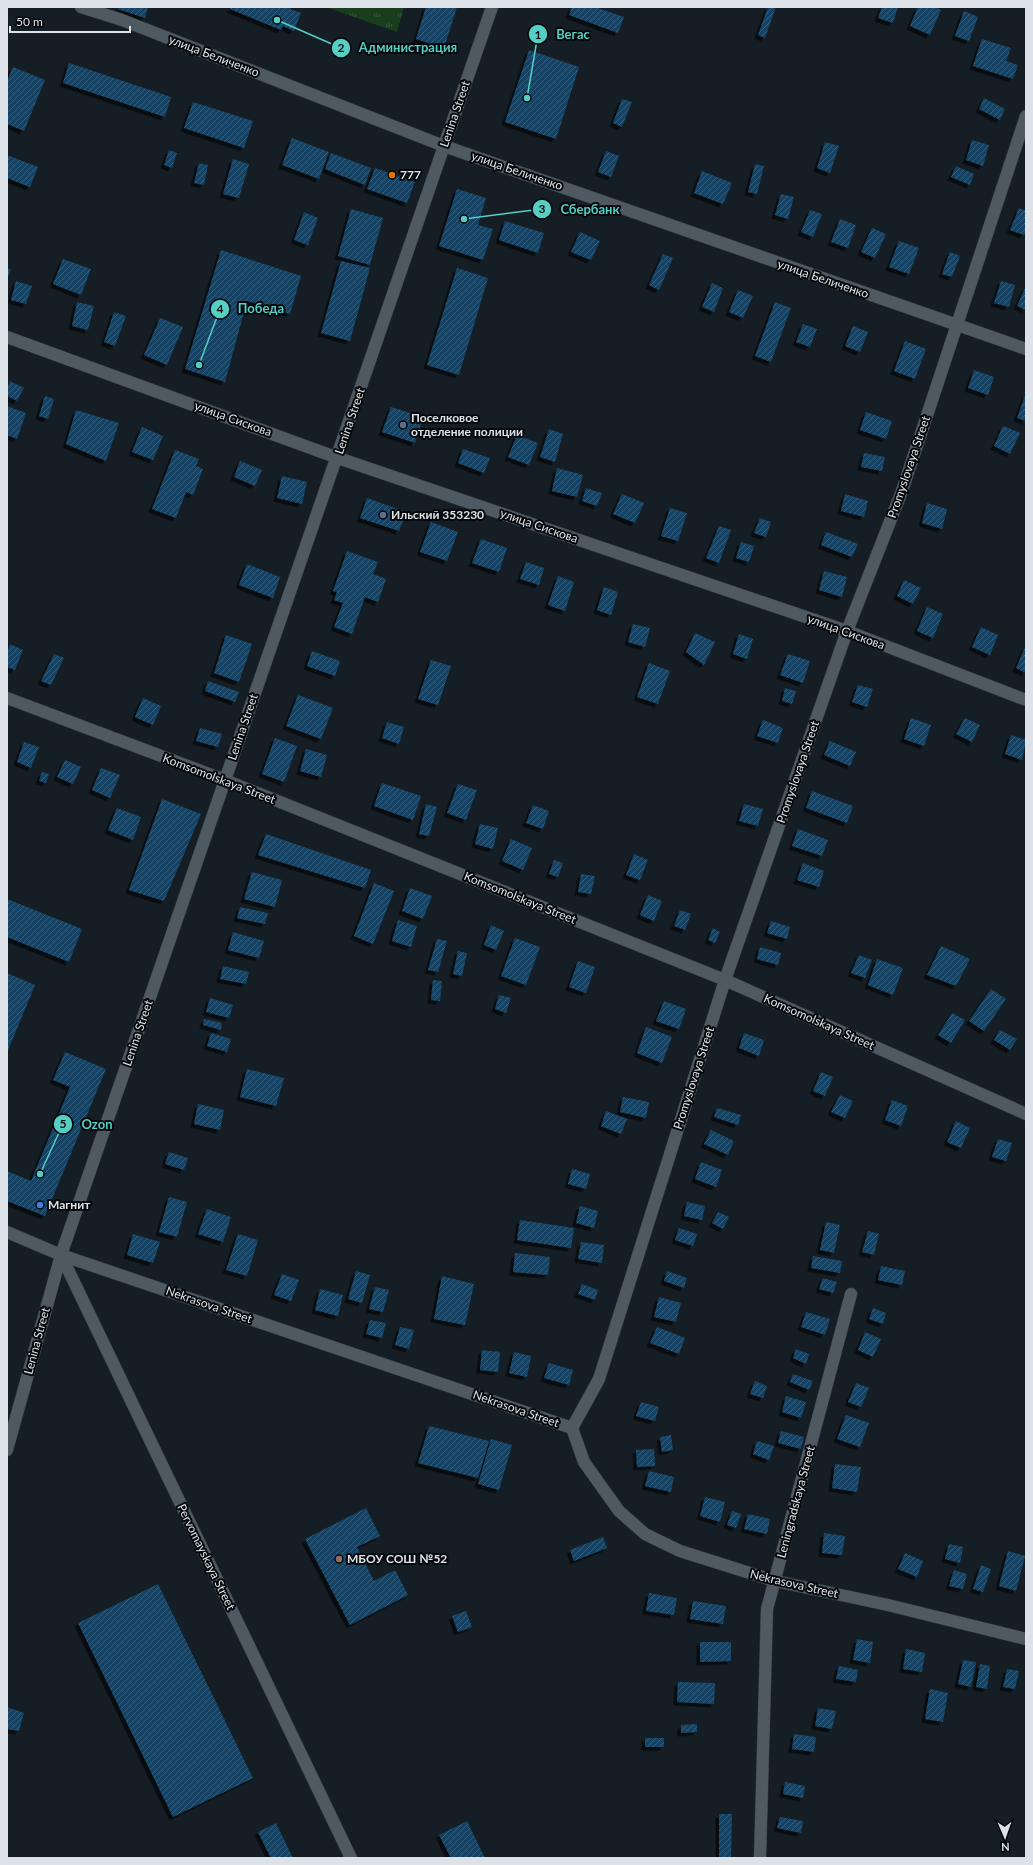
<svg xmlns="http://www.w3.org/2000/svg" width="1033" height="1865" viewBox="0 0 1033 1865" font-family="Lato,sans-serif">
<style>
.park{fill:url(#park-tufts)}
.building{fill:url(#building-hatch);filter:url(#shadow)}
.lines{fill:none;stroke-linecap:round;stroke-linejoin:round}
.minor-casing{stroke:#33383e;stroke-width:13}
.minor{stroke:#4f5961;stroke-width:12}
.food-dot{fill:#e8710a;stroke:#05080b;stroke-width:1.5}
.service-dot{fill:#5c6f8a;stroke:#05080b;stroke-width:1.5}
.shop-dot{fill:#3f7fe0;stroke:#05080b;stroke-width:1.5}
.education-dot{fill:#8d6e63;stroke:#05080b;stroke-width:1.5}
.labels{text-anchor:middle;stroke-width:4;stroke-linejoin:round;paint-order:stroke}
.street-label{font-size:12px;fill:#dce2e7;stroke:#05080b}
.poi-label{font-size:12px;font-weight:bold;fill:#dce2e7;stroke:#05080b;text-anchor:start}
.leader{fill:none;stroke:#56cec4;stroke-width:1.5}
.callout-dot{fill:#56cec4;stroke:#05080b;stroke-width:1.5}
.mark-label{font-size:12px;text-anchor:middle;font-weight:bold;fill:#111}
.callout-label{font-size:13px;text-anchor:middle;font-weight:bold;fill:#56cec4;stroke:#05080b;stroke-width:4;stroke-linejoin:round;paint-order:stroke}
</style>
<defs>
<pattern id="park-tufts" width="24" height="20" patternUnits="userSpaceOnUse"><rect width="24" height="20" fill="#193e1d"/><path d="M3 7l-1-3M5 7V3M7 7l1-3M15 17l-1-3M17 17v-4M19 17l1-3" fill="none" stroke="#3a5a3e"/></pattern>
<pattern id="building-hatch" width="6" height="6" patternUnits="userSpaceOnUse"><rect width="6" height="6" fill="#144364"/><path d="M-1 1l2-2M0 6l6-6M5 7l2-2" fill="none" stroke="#365e7a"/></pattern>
<filter id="shadow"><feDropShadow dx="-3.5" dy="3.5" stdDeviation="0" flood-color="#0009"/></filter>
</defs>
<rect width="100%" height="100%" fill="#161e25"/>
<path class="park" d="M326,7H404L397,32Z"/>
<g class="building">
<path d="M118,7H148L145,18L118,9Z"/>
<path d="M231,7H291L290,9L301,13L294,31L283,26L281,30L230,9Z"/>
<path d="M426,7H457L444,48L416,39Z"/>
<path d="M572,7H595L624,17L618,33L569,15Z"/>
<path d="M768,7H776L765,38L758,35Z"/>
<path d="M882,7H898L893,23L878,18Z"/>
<path d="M918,7H935L941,10L930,35L910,26Z"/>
<path d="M964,11L978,17L969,41L955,36Z"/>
<path d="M982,39L1011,48L1006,61L1018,65L1013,79L973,66Z"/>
<path d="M529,50L579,67L556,139L505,122Z"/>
<path d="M69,63L171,97L165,117L63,83Z"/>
<path d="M13,67L45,80L24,131L7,124V81Z"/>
<path d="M984,98L1005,109L1000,120L979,109Z"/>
<path d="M622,99L632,102L622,127L613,123Z"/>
<path d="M193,102L253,121L244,148L184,128Z"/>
<path d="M292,138L329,152L319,179L282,165Z"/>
<path d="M972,140L989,145L983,166L966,160Z"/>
<path d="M825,142L839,146L830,173L817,168Z"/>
<path d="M169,150L177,153L172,168L164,165Z"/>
<path d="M606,151L619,156L611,177L598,172Z"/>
<path d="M331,153L371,168L365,185L325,169Z"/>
<path d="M7,155L38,167L30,187L7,178Z"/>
<path d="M233,159L249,164L239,198L223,194Z"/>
<path d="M199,163L208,165L204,185L194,183Z"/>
<path d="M755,164L764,166L757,194L748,192Z"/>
<path d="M956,166L974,174L970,185L951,177Z"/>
<path d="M375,168L415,182L407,203L367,189Z"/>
<path d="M702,171L732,183L723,204L694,193Z"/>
<path d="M457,189L486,198L478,225L493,229L483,260L439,246Z"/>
<path d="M781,194L794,197L788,219L775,215Z"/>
<path d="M1019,208L1026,211V230L1024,235L1010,230Z"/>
<path d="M351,209L383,218L370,265L338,256Z"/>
<path d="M810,210L822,214L813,237L801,232Z"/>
<path d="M304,212L318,218L308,245L294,240Z"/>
<path d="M840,219L856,225L848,248L831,242Z"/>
<path d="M505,221L544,233L538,253L499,240Z"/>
<path d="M872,228L886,234L875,258L861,252Z"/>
<path d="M580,232L600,241L591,260L571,252Z"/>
<path d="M899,241L919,248L909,274L889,267Z"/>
<path d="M221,250L301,276L290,314L247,301L225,382L185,369Z"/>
<path d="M950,252L960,256L952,277L942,274Z"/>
<path d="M663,254L673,258L659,290L649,285Z"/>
<path d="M63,259L91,269L81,295L53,284Z"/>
<path d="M341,261L370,268L350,341L321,333Z"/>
<path d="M7,268L11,269L7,280Z"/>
<path d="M457,268L488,278L459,375L427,365Z"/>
<path d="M16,281L32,286L26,304L11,300Z"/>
<path d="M1001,281L1015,285L1009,307L994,303Z"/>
<path d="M712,283L723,288L714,312L702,307Z"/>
<path d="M1025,288H1026V310L1017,306Z"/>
<path d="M738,290L753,296L743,318L729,312Z"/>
<path d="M77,302L94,306L88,330L72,326Z"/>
<path d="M775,302L791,308L771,362L755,356Z"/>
<path d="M114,312L126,316L115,346L104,342Z"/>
<path d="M160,318L183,327L167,365L144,355Z"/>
<path d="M803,324L817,329L810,347L796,342Z"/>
<path d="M853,326L868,332L860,352L845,346Z"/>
<path d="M905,341L926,349L915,379L894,371Z"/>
<path d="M974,370L994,377L988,395L968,388Z"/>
<path d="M10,381L24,388L17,401L7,396V388Z"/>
<path d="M1026,393V421L1017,418Z"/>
<path d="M45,396L54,399L48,419L39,416Z"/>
<path d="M7,406L26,413L17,439L7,435Z"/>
<path d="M391,407L423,417L415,443L382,432Z"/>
<path d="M76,410L119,423L106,461L66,444Z"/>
<path d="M866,412L892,421L886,439L860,430Z"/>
<path d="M1003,426L1020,433L1010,454L994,446Z"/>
<path d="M142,427L163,436L153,460L132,452Z"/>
<path d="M549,429L563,434L555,462L540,457Z"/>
<path d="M517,435L538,443L529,465L508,457Z"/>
<path d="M463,449L490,458L484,473L458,463Z"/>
<path d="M175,450L199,459L196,466L203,469L193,495L186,492L176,518L152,509Z"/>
<path d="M864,453L885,457L882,471L861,467Z"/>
<path d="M240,461L262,470L255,486L234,477Z"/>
<path d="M557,468L583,475L577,497L552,491Z"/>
<path d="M282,476L307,482L302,504L277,498Z"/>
<path d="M586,488L602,493L597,506L582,501Z"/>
<path d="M622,494L644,503L635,523L613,514Z"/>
<path d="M845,494L868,501L864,517L841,511Z"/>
<path d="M367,498L406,512L399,531L360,518Z"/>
<path d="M927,503L947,509L942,529L922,523Z"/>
<path d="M670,508L687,513L678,541L661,536Z"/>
<path d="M760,518L771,522L766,537L754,533Z"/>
<path d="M431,522L458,532L447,561L420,552Z"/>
<path d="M719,526L731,530L719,563L706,558Z"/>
<path d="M826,532L858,544L852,557L821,545Z"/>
<path d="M481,539L507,548L499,572L472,563Z"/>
<path d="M741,542L754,546L749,562L736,558Z"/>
<path d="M347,551L378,562L373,574L386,579L378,602L365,597L352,634L334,627L343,603L334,600L337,592L333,591Z"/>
<path d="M526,562L544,568L539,585L520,579Z"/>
<path d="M247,564L280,577L273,598L239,585Z"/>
<path d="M824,571L847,577L842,597L819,590Z"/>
<path d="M558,576L574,582L565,611L548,605Z"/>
<path d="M904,580L921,588L913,604L897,596Z"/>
<path d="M604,587L618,592L611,615L597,610Z"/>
<path d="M927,607L943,614L933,638L917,631Z"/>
<path d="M633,624L650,628L645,647L628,642Z"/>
<path d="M981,627L998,635L990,655L972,647Z"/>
<path d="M695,633L715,642L704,665L686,652Z"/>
<path d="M739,634L753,639L747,659L733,654Z"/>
<path d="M226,635L252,644L239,682L214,673Z"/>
<path d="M10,644L23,650L15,670L7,667V653Z"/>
<path d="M1026,645V673L1016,668Z"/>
<path d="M312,651L340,661L335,676L307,666Z"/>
<path d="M54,654L64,658L51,685L41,681Z"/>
<path d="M788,654L810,661L803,683L780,675Z"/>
<path d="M431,660L451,666L438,705L418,699Z"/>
<path d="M649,663L670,671L658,704L637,697Z"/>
<path d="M208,681L239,692L235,702L205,691Z"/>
<path d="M858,685L873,689L867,707L852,702Z"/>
<path d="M785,688L796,691L792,704L782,701Z"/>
<path d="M298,695L333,708L321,739L286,726Z"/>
<path d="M143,698L161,706L153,725L135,717Z"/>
<path d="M911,718L931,725L924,746L904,739Z"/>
<path d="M965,718L980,725L972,742L956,734Z"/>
<path d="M763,720L783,728L778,743L757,736Z"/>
<path d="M387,722L404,727L399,744L382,738Z"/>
<path d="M200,728L222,734L218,747L196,741Z"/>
<path d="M1011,735L1026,740L1022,760L1005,754Z"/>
<path d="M275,738L297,746L284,782L262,774Z"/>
<path d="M830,741L856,752L850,766L824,755Z"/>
<path d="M24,742L39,747L31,768L17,762Z"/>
<path d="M306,749L327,755L321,777L300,771Z"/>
<path d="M65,760L81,767L73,784L57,777Z"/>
<path d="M101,768L120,775L110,798L92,790Z"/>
<path d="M42,772L49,774L46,783L39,781Z"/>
<path d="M382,783L421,796L413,820L374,806Z"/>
<path d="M458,784L477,790L466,820L447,813Z"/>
<path d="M812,791L853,806L847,823L806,808Z"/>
<path d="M162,799L201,814L164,901L129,890Z"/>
<path d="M426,804L437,807L429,836L419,834Z"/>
<path d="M744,804L763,809L758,826L739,821Z"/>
<path d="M533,805L549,811L543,829L526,823Z"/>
<path d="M117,808L141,817L133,840L108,830Z"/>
<path d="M480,824L498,828L493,849L475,844Z"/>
<path d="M798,829L828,840L822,856L792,846Z"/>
<path d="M266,834L371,870L365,888L258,855Z"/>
<path d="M511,839L532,848L523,870L502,861Z"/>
<path d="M634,854L648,860L640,880L626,875Z"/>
<path d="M554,860L563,863L558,877L549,874Z"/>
<path d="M803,863L824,871L819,887L797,880Z"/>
<path d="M252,872L282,880L275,907L244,899Z"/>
<path d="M581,874L595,876L591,894L578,892Z"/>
<path d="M374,883L394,891L373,944L354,936Z"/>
<path d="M410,888L432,896L423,919L402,911Z"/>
<path d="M648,895L662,901L654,921L640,915Z"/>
<path d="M7,899L82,929L69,962L7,937Z"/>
<path d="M240,907L268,913L265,924L237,918Z"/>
<path d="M680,910L691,914L685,930L674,926Z"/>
<path d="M398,920L417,926L411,947L392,941Z"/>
<path d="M771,921L790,927L787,939L767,933Z"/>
<path d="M491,925L504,931L496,950L484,945Z"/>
<path d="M713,928L720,932L715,943L708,940Z"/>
<path d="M233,932L264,941L259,958L228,950Z"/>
<path d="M515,938L540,947L526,985L501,976Z"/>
<path d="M437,939L447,941L438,972L428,970Z"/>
<path d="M941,946L970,959L956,986L927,975Z"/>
<path d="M760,947L781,953L778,965L757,959Z"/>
<path d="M458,951L467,953L462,976L453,974Z"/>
<path d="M859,955L872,960L865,978L851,973Z"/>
<path d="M877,959L903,968L893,995L868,985Z"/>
<path d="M578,961L595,967L586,993L569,987Z"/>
<path d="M223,966L249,972L246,984L220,979Z"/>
<path d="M7,973L35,985L7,1053Z"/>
<path d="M433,980L442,981L440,1001L431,1000Z"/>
<path d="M991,989L1006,999L984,1031L969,1021Z"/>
<path d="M499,995L511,998L506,1013L495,1009Z"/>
<path d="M210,998L233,1005L229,1018L206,1012Z"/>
<path d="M664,1001L686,1009L679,1029L656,1021Z"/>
<path d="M952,1013L965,1020L951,1043L938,1035Z"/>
<path d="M204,1019L222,1023L221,1030L203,1025Z"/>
<path d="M646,1027L672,1037L662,1063L637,1053Z"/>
<path d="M1000,1030L1017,1039L1010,1050L994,1040Z"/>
<path d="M211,1033L231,1039L227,1052L207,1046Z"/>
<path d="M744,1033L764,1040L759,1056L739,1048Z"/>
<path d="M65,1052L106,1069L45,1216L7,1201V1171L31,1181L70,1087L53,1080Z"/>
<path d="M247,1069L284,1078L276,1106L240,1097Z"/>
<path d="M821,1072L833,1077L825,1096L813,1091Z"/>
<path d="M840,1095L853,1101L845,1118L831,1112Z"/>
<path d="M623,1097L649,1102L646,1118L620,1112Z"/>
<path d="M892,1100L908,1106L901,1126L885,1120Z"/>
<path d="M198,1104L224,1110L220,1130L194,1124Z"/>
<path d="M717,1108L741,1115L738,1125L714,1117Z"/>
<path d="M606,1111L627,1119L621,1134L601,1126Z"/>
<path d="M956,1121L970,1128L961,1148L947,1142Z"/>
<path d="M711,1130L734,1141L728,1155L704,1144Z"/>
<path d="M998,1139L1012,1143L1006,1161L992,1157Z"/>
<path d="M169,1152L188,1158L184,1170L165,1164Z"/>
<path d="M701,1162L722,1170L716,1187L695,1179Z"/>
<path d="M572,1169L590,1174L586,1189L568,1184Z"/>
<path d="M169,1197L187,1202L177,1237L159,1232Z"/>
<path d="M687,1202L705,1206L702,1220L684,1216Z"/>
<path d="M580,1206L598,1211L594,1228L576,1223Z"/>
<path d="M207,1209L231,1217L223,1242L198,1234Z"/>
<path d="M718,1212L729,1217L723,1229L712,1223Z"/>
<path d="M520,1220L574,1228L571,1248L517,1240Z"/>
<path d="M826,1222L840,1225L834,1253L820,1250Z"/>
<path d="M679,1228L697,1234L693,1246L675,1240Z"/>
<path d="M868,1231L879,1234L874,1255L862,1252Z"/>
<path d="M133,1234L160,1242L153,1263L127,1255Z"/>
<path d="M238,1234L258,1240L247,1276L226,1270Z"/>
<path d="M581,1242L604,1245L602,1263L578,1259Z"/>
<path d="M515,1253L550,1257L548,1275L513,1272Z"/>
<path d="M813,1256L842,1261L840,1273L811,1268Z"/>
<path d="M881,1266L905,1271L902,1285L878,1280Z"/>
<path d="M356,1271L370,1275L362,1303L348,1299Z"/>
<path d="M667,1271L687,1278L684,1288L664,1281Z"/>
<path d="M282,1274L299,1280L291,1301L274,1295Z"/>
<path d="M442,1276L474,1284L465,1325L434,1319Z"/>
<path d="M823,1278L837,1282L833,1293L819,1289Z"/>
<path d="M582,1284L598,1290L595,1300L578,1294Z"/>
<path d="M375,1287L389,1290L383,1312L369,1309Z"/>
<path d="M320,1289L343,1295L338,1316L315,1310Z"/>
<path d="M659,1297L681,1303L676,1322L654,1317Z"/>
<path d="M873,1308L886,1313L883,1324L869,1319Z"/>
<path d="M806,1312L830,1319L825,1335L801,1327Z"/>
<path d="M370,1320L386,1323L382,1338L366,1334Z"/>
<path d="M400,1327L414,1330L409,1349L395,1345Z"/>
<path d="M657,1327L685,1338L679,1354L650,1343Z"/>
<path d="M865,1332L881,1339L873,1357L858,1350Z"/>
<path d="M796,1349L809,1354L806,1364L793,1358Z"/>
<path d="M482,1350L500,1352L498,1372L480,1370Z"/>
<path d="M514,1352L531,1356L527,1377L509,1373Z"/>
<path d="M549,1363L573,1370L569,1385L544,1378Z"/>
<path d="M793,1374L813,1381L809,1390L790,1382Z"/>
<path d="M755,1381L767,1386L763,1398L750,1394Z"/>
<path d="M856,1383L869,1388L861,1407L848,1402Z"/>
<path d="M786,1396L806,1402L801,1418L782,1412Z"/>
<path d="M641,1402L659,1407L655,1421L636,1416Z"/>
<path d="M846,1415L869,1423L860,1447L837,1439Z"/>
<path d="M429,1426L489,1441L478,1478L418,1463Z"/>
<path d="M781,1431L804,1437L801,1449L778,1443Z"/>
<path d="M671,1435L673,1450L662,1452L660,1437Z"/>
<path d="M491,1439L512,1445L499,1490L478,1484Z"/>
<path d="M757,1441L774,1446L769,1460L753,1454Z"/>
<path d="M654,1449L655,1466L637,1467L636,1450Z"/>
<path d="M835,1464L861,1467L857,1492L832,1488Z"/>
<path d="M649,1471L674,1477L671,1492L645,1486Z"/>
<path d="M705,1497L725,1502L720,1522L700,1516Z"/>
<path d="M366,1508L380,1536L357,1547L374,1581L395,1570L408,1595L350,1625L305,1539Z"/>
<path d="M732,1511L741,1514L736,1528L727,1525Z"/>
<path d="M748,1514L770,1519L767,1534L744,1529Z"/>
<path d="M824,1533L845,1536L842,1555L822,1553Z"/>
<path d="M603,1537L607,1548L574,1561L570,1550Z"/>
<path d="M949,1544L963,1547L960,1563L945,1559Z"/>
<path d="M1008,1551L1025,1556L1016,1591L999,1586Z"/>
<path d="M905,1553L923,1561L917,1577L898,1569Z"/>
<path d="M981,1565L991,1569L983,1592L973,1589Z"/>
<path d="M954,1570L967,1574L963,1589L949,1586Z"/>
<path d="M158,1584L253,1778L173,1817L78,1623Z"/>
<path d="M649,1593L677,1598L674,1615L646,1611Z"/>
<path d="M693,1601L726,1606L723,1624L690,1619Z"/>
<path d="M466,1611L472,1627L458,1632L452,1616Z"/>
<path d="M857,1639L873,1642L870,1663L853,1660Z"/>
<path d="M700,1642H731V1661L700,1662Z"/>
<path d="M906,1649L925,1653L922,1672L903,1669Z"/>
<path d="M963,1660L976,1662L971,1687L958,1684Z"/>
<path d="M980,1664L990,1666L987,1689L976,1687Z"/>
<path d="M839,1666L858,1670L856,1682L836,1679Z"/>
<path d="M1007,1669L1019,1671L1015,1689L1003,1687Z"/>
<path d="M678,1682L715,1683L714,1704L677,1702Z"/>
<path d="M930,1689L948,1693L943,1722L925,1719Z"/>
<path d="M7,1707L24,1713L19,1731L7,1729Z"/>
<path d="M818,1708L836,1711L832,1729L815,1726Z"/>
<path d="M697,1724V1732L681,1733V1725Z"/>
<path d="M794,1734L816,1737L814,1752L792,1749Z"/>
<rect x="645" y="1738" width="19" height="9"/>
<path d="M785,1782L805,1786L803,1798L783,1794Z"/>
<path d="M719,1814H732L731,1858H719Z"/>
<path d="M780,1817L803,1821L801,1833L777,1828Z"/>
<path d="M467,1821L485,1858H451L439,1835Z"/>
<path d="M276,1823L293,1858H271L258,1832Z"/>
</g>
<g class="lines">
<defs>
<g id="minor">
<path d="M81,7L122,20L444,146L1026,349"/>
<path d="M7,337L338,458L847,631L1026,700"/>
<path d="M7,698L225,780L725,980L1026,1114"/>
<path d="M7,1232L61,1255L572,1428L584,1462L619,1511L645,1534L680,1551L775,1581L888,1605L1026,1639"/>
<path d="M61,1255L351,1858"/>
<path d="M572,1428L599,1379L725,980L847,631L902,491L1026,116"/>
<path d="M7,1450L61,1255L492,7"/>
<path d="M760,1858L767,1609L851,1294"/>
</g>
</defs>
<use href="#minor" class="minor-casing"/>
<use href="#minor" class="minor"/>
</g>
<circle class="food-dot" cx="392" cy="175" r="4"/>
<g class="service-dot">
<circle cx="403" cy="425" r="4"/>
<circle cx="383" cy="515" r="4"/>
</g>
<circle class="shop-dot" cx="40" cy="1205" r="4"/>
<circle class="education-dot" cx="339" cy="1559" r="4"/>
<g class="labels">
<g class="street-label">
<text transform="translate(214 56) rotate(21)" y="4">улица Беличенко</text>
<text transform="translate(455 114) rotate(-71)" y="4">Lenina Street</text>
<text transform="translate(517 171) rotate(19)" y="4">улица Беличенко</text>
<text transform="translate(823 279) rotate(19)" y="4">улица Беличенко</text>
<text transform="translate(233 419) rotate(20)" y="4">улица Сискова</text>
<text transform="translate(350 421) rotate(-71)" y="4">Lenina Street</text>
<text transform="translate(909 467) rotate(-71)" y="4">Promyslovaya Street</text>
<text transform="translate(539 526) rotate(19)" y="4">улица Сискова</text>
<text transform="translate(846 632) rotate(20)" y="4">улица Сискова</text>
<text transform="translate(243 727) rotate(-71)" y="4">Lenina Street</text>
<text transform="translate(798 772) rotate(-71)" y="4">Promyslovaya Street</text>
<text transform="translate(219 779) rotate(21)" y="4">Komsomolskaya Street</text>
<text transform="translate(520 898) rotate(22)" y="4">Komsomolskaya Street</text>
<text transform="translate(819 1022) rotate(24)" y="4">Komsomolskaya Street</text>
<text transform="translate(138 1033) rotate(-71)" y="4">Lenina Street</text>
<text transform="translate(694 1078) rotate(-72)" y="4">Promyslovaya Street</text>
<text transform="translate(209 1305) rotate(19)" y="4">Nekrasova Street</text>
<text transform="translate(37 1341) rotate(-75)" y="4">Lenina Street</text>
<text transform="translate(516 1409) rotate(19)" y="4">Nekrasova Street</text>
<text transform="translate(796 1502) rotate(-75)" y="4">Leningradskaya Street</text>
<text transform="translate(206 1557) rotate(64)" y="4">Pervomayskaya Street</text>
<text transform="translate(794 1584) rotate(13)" y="4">Nekrasova Street</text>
</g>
<g class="poi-label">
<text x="400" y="179">777</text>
<text x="411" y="422">Поселковое<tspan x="411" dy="14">отделение полиции</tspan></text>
<text x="391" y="519">Ильский 353230</text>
<text x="48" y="1209">Магнит</text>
<text x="347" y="1563">МБОУ СОШ №52</text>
</g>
</g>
<path class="leader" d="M527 98L538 34M277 20L341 48M464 219L542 209M199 365L220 309M40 1174L63 1124"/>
<g class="callout-dot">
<circle cx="527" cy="98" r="4"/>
<circle cx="277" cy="20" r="4"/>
<circle cx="464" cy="219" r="4"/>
<circle cx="199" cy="365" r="4"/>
<circle cx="40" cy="1174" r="4"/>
<circle cx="538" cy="34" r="10"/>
<circle cx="341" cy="48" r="10"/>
<circle cx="542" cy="209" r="10"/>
<circle cx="220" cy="309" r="10"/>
<circle cx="63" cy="1124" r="10"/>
</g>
<g class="mark-label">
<text x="538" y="39">1</text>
<text x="341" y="52">2</text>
<text x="542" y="213">3</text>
<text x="220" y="313">4</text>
<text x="63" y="1128">5</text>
</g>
<g class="callout-label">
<text x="573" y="39">Вегас</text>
<text x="408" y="52">Администрация</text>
<text x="590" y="214">Сбербанк</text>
<text x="261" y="313">Победа</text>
<text x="97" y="1129">Ozon</text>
</g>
<rect width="1033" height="1865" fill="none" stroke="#dce2e7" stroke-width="16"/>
<g transform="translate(1005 1837) rotate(178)" stroke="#05080b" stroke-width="3" paint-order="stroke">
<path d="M0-3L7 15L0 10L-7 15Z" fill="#dce2e7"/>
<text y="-6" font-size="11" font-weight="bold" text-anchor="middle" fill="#dce2e7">N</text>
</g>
<path d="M10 26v6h120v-6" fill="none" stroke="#dce2e7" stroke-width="2"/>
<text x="16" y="26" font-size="12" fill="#dce2e7" stroke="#05080b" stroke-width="3" paint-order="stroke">50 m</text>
</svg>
